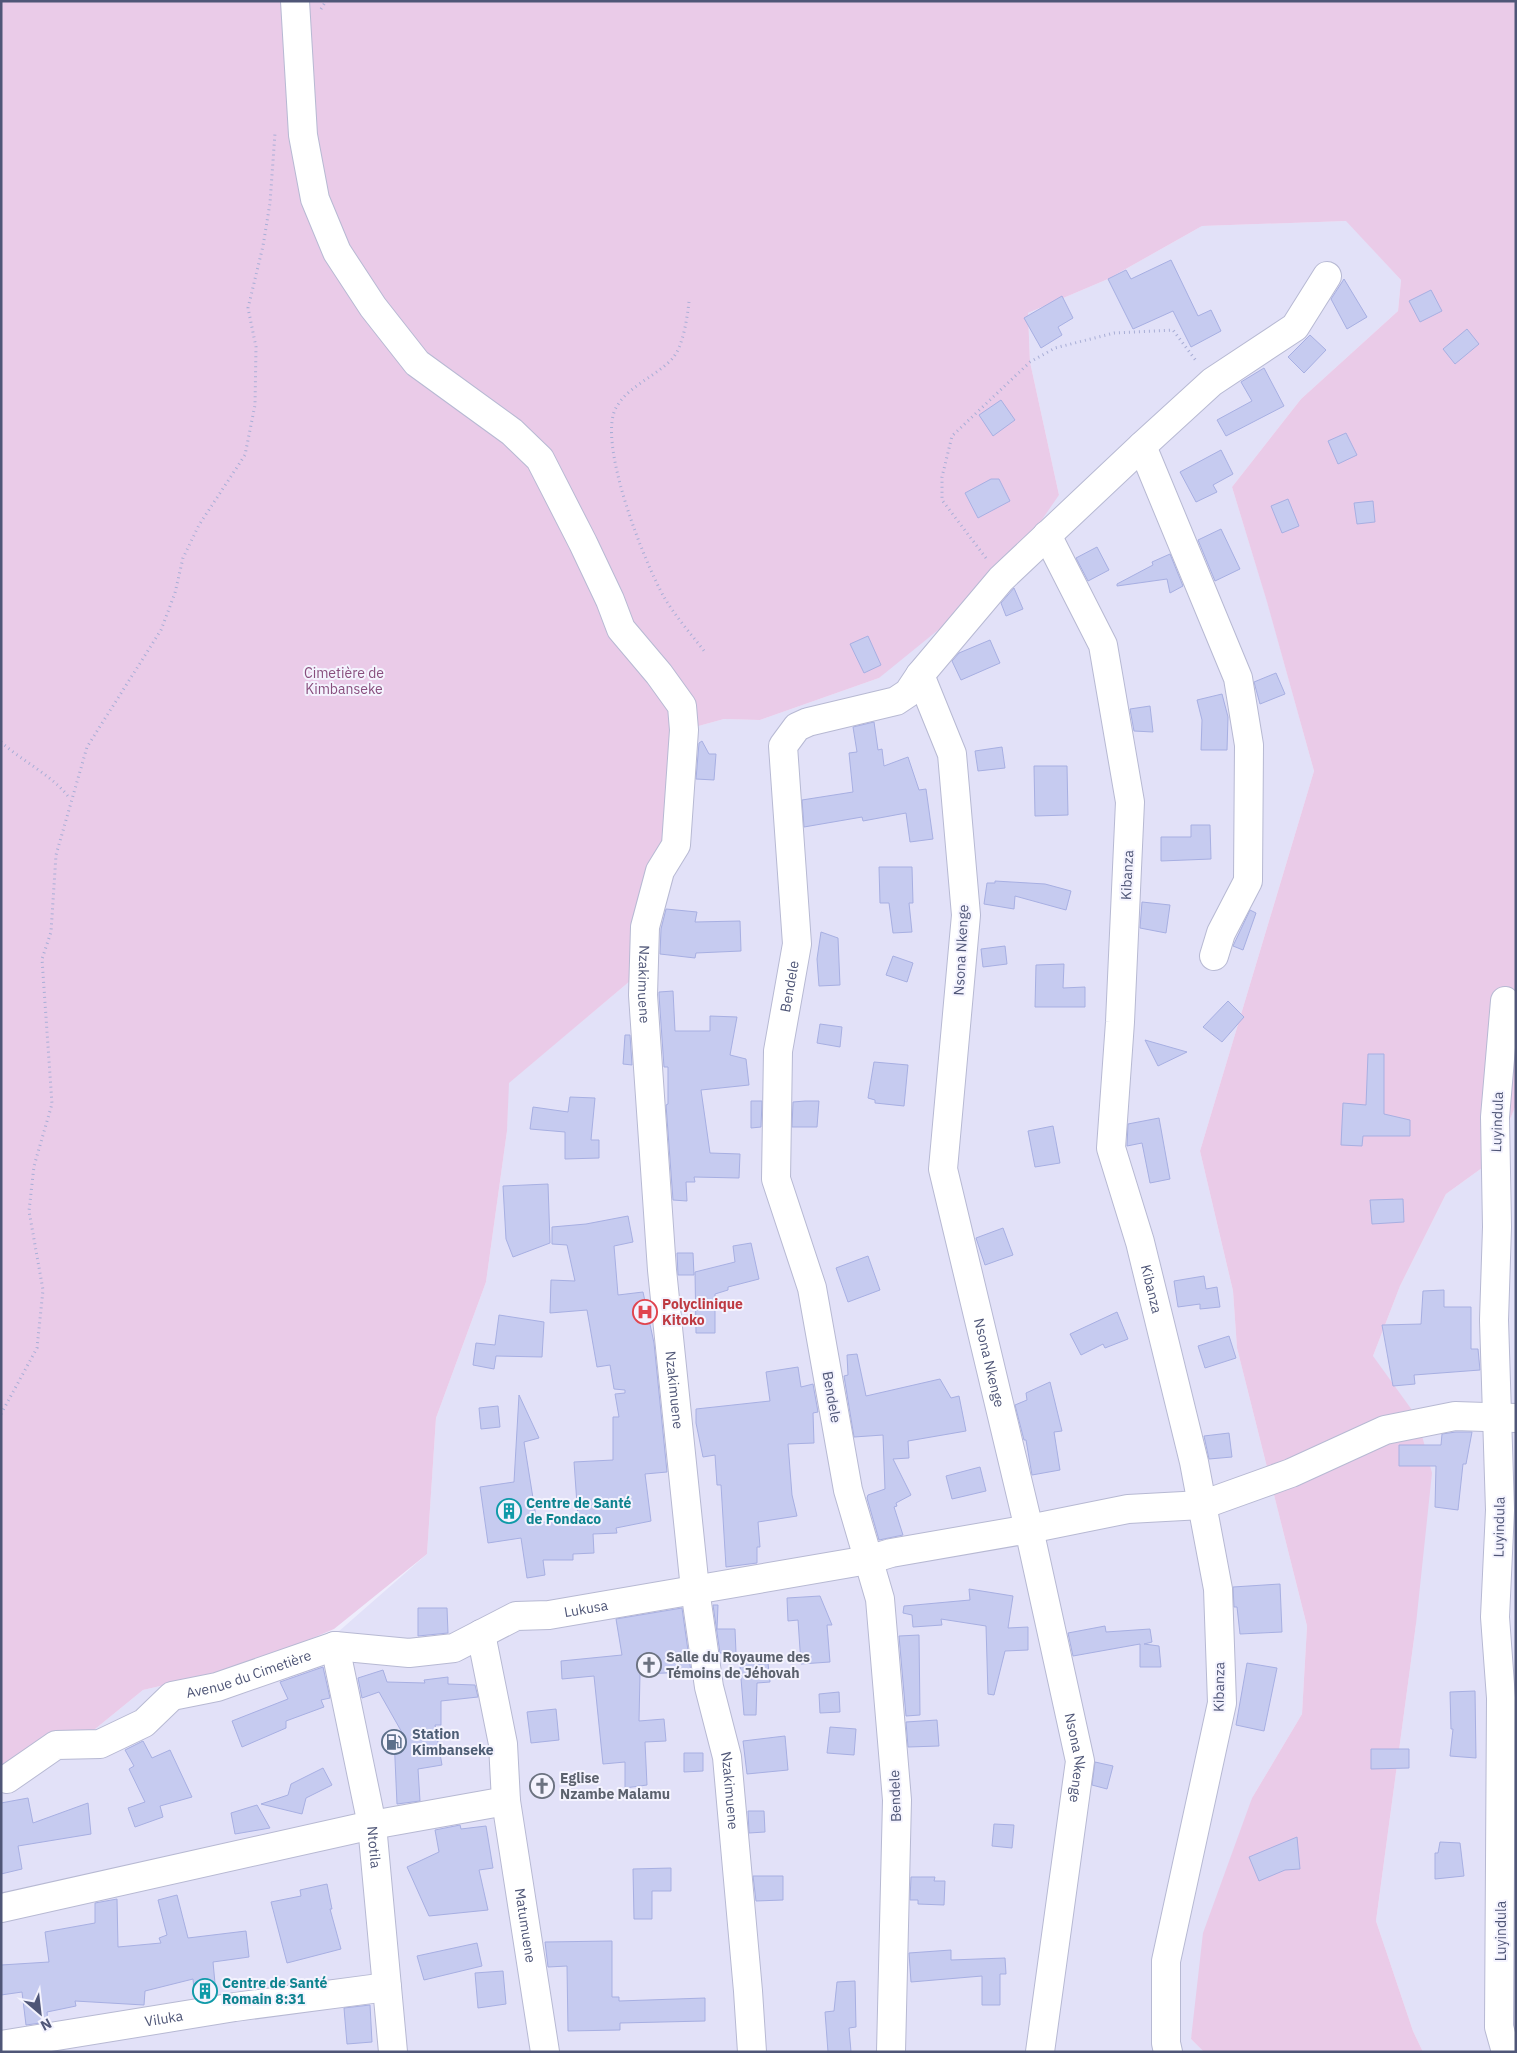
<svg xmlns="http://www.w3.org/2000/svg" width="1517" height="2053" viewBox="0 0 1517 2053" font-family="'IBM Plex Sans',sans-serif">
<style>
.residential{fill:#e2e1f8}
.green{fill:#eacbe8}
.building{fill:#c6cbf0;stroke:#a7afe2}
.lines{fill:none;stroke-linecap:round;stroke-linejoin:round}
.minor-casing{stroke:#b7b9d3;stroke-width:30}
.path{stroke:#a8aed6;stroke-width:3;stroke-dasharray:1 4;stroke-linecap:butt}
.minor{stroke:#fff;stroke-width:28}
.labels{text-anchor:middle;stroke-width:4;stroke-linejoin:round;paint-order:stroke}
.park-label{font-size:14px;fill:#884e7d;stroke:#f4f3fe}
.street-label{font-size:14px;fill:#4f5677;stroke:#f4f3fe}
.health-label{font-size:14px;font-weight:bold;fill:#be3a42;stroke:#f4f3fe;text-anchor:start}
.culture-label{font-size:14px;font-weight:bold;fill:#0d838f;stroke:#f4f3fe;text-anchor:start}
.worship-label{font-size:14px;font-weight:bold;fill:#5b616d;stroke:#f4f3fe;text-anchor:start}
.service-label{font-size:14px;font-weight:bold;fill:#4e5e75;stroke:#f4f3fe;text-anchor:start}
</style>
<rect width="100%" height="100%" fill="#eeedfc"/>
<g class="residential">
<path d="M1347,221L1401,280L1398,311L1301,399L1232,487L1267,601L1314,771L1200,1151L1233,1291L1237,1348L1307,1626L1302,1714L1252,1798L1191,2039L1204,2052H1V1792L46,1769L143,1690L247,1666L338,1632L427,1554L436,1418L486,1282L507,1131L508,1083L630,981L684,730L724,719L760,720L879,678L1059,495L1030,362L1028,313L1108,279L1202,226Z"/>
<path d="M1516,1105V2052H1423L1413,2031L1376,1921L1416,1624L1373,1356L1400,1286L1446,1194L1493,1160Z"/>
</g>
<path class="green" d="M1,1H1516V1105L1493,1160L1446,1194L1400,1286L1373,1356L1417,1417L1432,1473L1416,1624L1376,1921L1413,2031L1423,2052H1204L1191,2039L1203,1933L1252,1798L1302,1714L1307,1626L1237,1348L1233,1291L1200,1151L1314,771L1267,602L1232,487L1301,399L1398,311L1401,280L1346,221L1202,226L1108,279L1028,313L1030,362L1059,495L1001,579L879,678L760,720L724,719L684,730V801L630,981L509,1083L507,1131L486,1282L436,1418L427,1554L334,1629L247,1666L143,1690L46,1769L1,1792Z"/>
<g class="building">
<path d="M1171,260L1198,316L1211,310L1221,331L1191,347L1173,311L1133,329L1108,279L1126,270L1131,279Z"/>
<path d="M1344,279L1367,317L1347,329L1331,299Z"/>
<path d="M1431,290L1442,311L1420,322L1409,301Z"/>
<path d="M1062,296L1073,318L1058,327L1062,335L1041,348L1024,318Z"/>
<path d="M1467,329L1479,344L1455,364L1443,349Z"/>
<path d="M1310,335L1326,350L1304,373L1288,357Z"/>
<path d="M1264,368L1284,406L1226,436L1217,420L1252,401L1241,382Z"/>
<path d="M1001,400L1015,420L993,436L979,415Z"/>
<path d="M1346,433L1357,455L1338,464L1328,441Z"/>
<path d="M1221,450L1233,474L1213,485L1217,492L1196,502L1180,472Z"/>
<path d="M991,479H999L1010,501L978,518L965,493Z"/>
<path d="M1288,499L1299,526L1282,533L1271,506Z"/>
<path d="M1373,501L1375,522L1357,524L1354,503Z"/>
<path d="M1221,529L1240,569L1215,581L1198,540Z"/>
<path d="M1097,547L1109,570L1088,581L1076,558Z"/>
<path d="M1170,554L1183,586L1170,593L1167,579L1117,586V584L1153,565L1152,562Z"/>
<path d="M1014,588L1023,609L1006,616L1001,603Z"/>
<path d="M868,636L881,665L864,673L850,644Z"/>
<path d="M990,640L1000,663L961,680L952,661L959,653Z"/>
<path d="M1276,673L1285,694L1260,704L1254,682Z"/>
<path d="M1222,694L1228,717L1227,750H1201L1202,720L1197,700Z"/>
<path d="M1150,706L1153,732L1134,731L1130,709Z"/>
<path d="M874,722L878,750L882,749L884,766L908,757L919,790L926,789L933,839L910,842L906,813L863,821L862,817L804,827L802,800L853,792L849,753L857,752L853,727Z"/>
<path d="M702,741L709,754H716L714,780L696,779L699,743Z"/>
<path d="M1002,747L1005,768L978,771L975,751Z"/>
<path d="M1034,766H1067L1068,815L1035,816Z"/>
<path d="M1191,825H1210L1211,859L1161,861V837H1191Z"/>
<path d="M879,867H912L913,903H909L912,932L893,933L889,903H880Z"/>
<path d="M995,881L1045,884L1071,891L1066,910L1015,896L1014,909L984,904L987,883H995Z"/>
<path d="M1142,902L1170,905L1166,933L1140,928Z"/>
<path d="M666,909L697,912L695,922L740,921L741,951L696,953L695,958L660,954L661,929Z"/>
<path d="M1250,910L1256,913L1243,950L1233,946Z"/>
<path d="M821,932L838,938L840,985L819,986L817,959Z"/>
<path d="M1005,946L1007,964L983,967L981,949Z"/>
<path d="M893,956L913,963L907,982L886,975Z"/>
<path d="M1064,964L1063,988L1085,987V1007H1035L1036,965Z"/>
<path d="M673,991L675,1031H710V1016L737,1017L730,1055L746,1059L749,1085L701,1090L710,1153L740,1154L739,1178L694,1177L695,1182H686L687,1201L673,1200L666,1105L668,1104V1067H664L659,995V992Z"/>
<path d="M1228,1001L1244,1017L1222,1042L1203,1027Z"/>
<path d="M820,1024L842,1027L840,1047L817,1043Z"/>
<path d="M625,1035H630L632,1065L623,1064Z"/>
<path d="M1145,1040L1187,1052L1158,1066Z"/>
<path d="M1368,1054H1384V1114L1410,1120V1136H1363L1362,1146L1341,1145L1343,1103L1366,1105Z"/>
<path d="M874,1062L908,1065L904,1106L875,1103V1100L868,1098Z"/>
<path d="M570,1097L595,1098L591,1140H599V1158L565,1159V1132L530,1129L533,1107L568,1112Z"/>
<path d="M751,1101H762L761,1127L751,1128Z"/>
<path d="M805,1101H819L817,1127H792L793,1102Z"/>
<path d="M1159,1118L1170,1179L1150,1183L1142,1143L1127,1146L1128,1124Z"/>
<path d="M1053,1126L1060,1163L1035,1167L1028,1131Z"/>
<path d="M548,1184L550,1243L513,1257L506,1239L503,1186Z"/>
<path d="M1403,1199L1404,1222L1372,1224L1370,1200Z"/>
<path d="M628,1216L633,1242L614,1246L618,1295L643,1292L654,1343L667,1472L645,1474L651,1521L616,1528L617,1533L593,1534L594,1553L573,1554V1560H543L545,1575L527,1578L521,1538L488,1543L480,1487L514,1482L519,1395L539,1438L524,1442L537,1523L578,1518L574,1462L613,1460V1417H619L615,1394L625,1393V1390L614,1389L610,1365L597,1367L587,1310L550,1313L551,1280L575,1281L567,1245L552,1244V1227L586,1224Z"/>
<path d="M1003,1228L1013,1255L985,1265L976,1238Z"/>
<path d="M751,1243L759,1279L728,1287V1290L715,1294V1333H696L695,1272L735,1262L733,1246Z"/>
<path d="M677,1253H693L694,1275H678Z"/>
<path d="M868,1256L880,1290L848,1302L836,1268Z"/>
<path d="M1204,1276L1206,1289L1217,1287L1220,1307L1200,1309V1304L1178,1307L1174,1281Z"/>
<path d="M1444,1290V1307H1471V1349H1478L1480,1370L1414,1375L1415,1384L1393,1386L1382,1325L1421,1324L1423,1291Z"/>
<path d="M1117,1312L1128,1339L1105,1348L1103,1344L1081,1355L1070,1334Z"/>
<path d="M499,1315L544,1322L542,1357L496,1356L494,1369L473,1365L476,1343L495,1345Z"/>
<path d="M1229,1336L1236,1358L1205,1368L1198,1346Z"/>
<path d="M857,1354L866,1396L940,1379L951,1398L959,1396L966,1431L908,1441L909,1458L893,1459L911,1495L896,1503L897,1506L894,1507L903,1535L879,1540L867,1498L868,1495L885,1489L883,1435L854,1437L844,1376L848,1375L847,1355Z"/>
<path d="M798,1367L801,1387L813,1384L818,1412L813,1413L814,1443L788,1444L792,1495L797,1516L758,1522L760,1547H757V1563L726,1567L721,1485H717L715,1455L703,1457L696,1423V1409L770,1401L766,1372Z"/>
<path d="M1050,1382L1062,1431L1054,1432L1060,1470L1032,1475L1026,1440H1024L1015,1405L1027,1400L1026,1393Z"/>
<path d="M498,1406L500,1427L481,1429L479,1408Z"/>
<path d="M1456,1432H1472L1466,1464H1463L1458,1510L1435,1507L1436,1466H1399V1445H1441L1442,1434Z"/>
<path d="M1229,1433L1232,1457L1209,1459L1204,1436Z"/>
<path d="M980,1467L986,1491L952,1499L946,1476Z"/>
<path d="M1280,1584L1282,1632L1240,1634L1237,1607H1234L1233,1587Z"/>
<path d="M969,1589L1013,1596L1008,1628L1028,1627V1650L1005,1651L994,1695L988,1694L986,1626L941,1619L942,1625L913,1627L912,1615L903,1613L904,1606L970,1600Z"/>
<path d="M820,1596L832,1625H827L830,1662L801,1664L798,1620L788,1621L787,1598Z"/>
<path d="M713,1605H718L717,1629H735L736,1653H720Z"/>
<path d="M418,1608H447L448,1633L418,1636Z"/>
<path d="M682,1608L691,1672L640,1674L639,1721L664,1719L666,1741L645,1742L647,1785L625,1788V1762L603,1764L594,1676L562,1679L561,1661L622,1655L616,1619Z"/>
<path d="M1105,1626L1106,1632L1150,1629L1152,1642L1144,1644L1159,1646L1161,1667H1140V1644L1073,1656L1068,1633Z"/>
<path d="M919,1635L920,1715L906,1716L899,1636Z"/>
<path d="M739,1654H757V1664L768,1663L770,1682L757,1683L756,1715H744Z"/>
<path d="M1247,1663L1277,1668L1264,1731L1236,1725Z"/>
<path d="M323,1667L330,1698L321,1700L324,1707L286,1721V1728L242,1747L232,1721L288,1699L280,1682Z"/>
<path d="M383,1670L387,1682L425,1683L424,1680L448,1677V1684L475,1685L478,1697L441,1701V1725H435L442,1765L418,1769L420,1801L397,1804L394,1737L404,1736L379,1692L362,1698L358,1678Z"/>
<path d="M1475,1691L1476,1758L1450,1756L1453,1729H1451L1450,1692Z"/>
<path d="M839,1692L840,1712L820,1713L819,1694Z"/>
<path d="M556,1709L559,1740L531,1743L527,1712Z"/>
<path d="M937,1720L939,1746L908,1747L906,1722Z"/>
<path d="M830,1727L856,1729L854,1755L827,1753Z"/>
<path d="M785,1736L788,1770L747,1774L743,1741Z"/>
<path d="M143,1741L152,1758L170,1750L192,1797L160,1806L163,1817L135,1827L128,1808L145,1802L129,1769L134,1766L125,1750Z"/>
<path d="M1371,1749H1409V1768L1371,1769Z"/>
<path d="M684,1753H703V1771L684,1772Z"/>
<path d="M1095,1762L1113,1766L1107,1789L1092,1785Z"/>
<path d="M323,1768L332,1785L306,1798L302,1814L261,1804L288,1795L291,1784Z"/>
<path d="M28,1798L33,1823L88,1803L91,1834L18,1846L22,1869L1,1874V1803Z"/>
<path d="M257,1805L270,1828L235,1834L231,1813Z"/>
<path d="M748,1811H764L765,1832L749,1833Z"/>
<path d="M994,1824L1014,1825L1012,1848L992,1846Z"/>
<path d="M460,1825L461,1829L486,1826L493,1868L479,1870L488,1910L429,1916L407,1867L439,1852L435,1830Z"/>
<path d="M1297,1837L1300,1869L1285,1870L1259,1881L1249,1857Z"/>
<path d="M1440,1842L1460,1843L1464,1876L1435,1879V1853H1438Z"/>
<path d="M671,1868V1891H652V1919H634L633,1869Z"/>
<path d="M753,1876H783V1900L756,1901Z"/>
<path d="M911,1877H935L934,1881H945L944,1905L918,1904V1900H910Z"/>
<path d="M327,1884L332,1909H330L341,1949L287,1963L271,1902L301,1896L300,1890Z"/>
<path d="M177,1895L188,1938L246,1931L249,1957L213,1962L216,1994L195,1998L193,1979L145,1991L144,2005L75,2001L76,2006L47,2012L48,2022L26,2025L22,1992L1,1995V1965L49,1962L45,1932L95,1923V1903L117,1899L118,1947L161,1943L159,1938L167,1935L158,1900Z"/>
<path d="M612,1941V1997H619V2001L705,1998V2021L620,2023V2030L568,2031L567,1966L548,1967L545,1942Z"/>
<path d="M477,1943L482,1966L424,1980L417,1956Z"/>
<path d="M951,1950V1960L1005,1958L1006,1974H1000V2005H982V1976L911,1982L909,1953Z"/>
<path d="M503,1971L506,2004L478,2008L475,1973Z"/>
<path d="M855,1981L856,2027L849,2028L851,2052H828L825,2012L834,2011L837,1982Z"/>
<path d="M370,2005L372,2042L347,2044L344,2008Z"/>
</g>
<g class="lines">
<defs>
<g id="minor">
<path id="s1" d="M295,1L303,135L315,199L337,252L373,307L417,363L512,432L540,459L583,543L610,600L621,629L659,674L682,706L684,730L676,845L660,871L645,927L643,995L662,1270L695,1589L709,1687L727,1757L748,1991L752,2052"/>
<path d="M1142,446L1238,678L1249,745L1248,881L1221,933L1214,956"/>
<path id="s2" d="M1047,535L1103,645L1130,802L1120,1022L1111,1148L1140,1242L1194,1462L1218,1589L1222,1703L1166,1961V2043L1168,2052"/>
<path id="s3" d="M920,675L952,754L966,915L943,1169L1029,1529L1080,1761L1040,2052"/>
<path d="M1505,1001L1495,1117L1497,1227L1494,1320L1500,1510L1495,1617L1501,1698L1499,2027L1506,2052"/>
<path id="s4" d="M335,1646L372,1825L393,2052"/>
<path id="s5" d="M7,1779L56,1745L100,1744L144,1723L172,1696L217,1687L335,1646L409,1653L454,1648L516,1616L549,1615L868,1560L891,1553L1029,1529L1128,1509L1202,1505L1291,1473L1385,1430L1455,1416L1516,1418"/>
<path id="s6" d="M506,1801L545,2052"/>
<path d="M1,1908L372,1825L506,1801L503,1744L481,1634"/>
<path id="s7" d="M1,2045L235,2007L387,1987"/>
<path id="s8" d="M891,2052L897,1800L880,1599L848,1490L812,1288L776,1179L778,1051L797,944L783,746L797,727L808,722L896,701L908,693L920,675L1001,579L1142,446L1212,382L1295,327L1327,276"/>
</g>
</defs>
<use href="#minor" class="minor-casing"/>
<g class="path">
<path d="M321,9L326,1"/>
<path d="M689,302C687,319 683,347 672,359C655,377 630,385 617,406C595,439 645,564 664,597C675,616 691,634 705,652"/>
<path d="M986,558L942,500V477L952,436L1030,362L1055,348L1114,333L1173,330L1197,362"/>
<path d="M1,742C23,762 54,776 70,799"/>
<path d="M1,1414L37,1348L43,1290L29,1211L34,1166L52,1104L42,959L51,932L56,855L87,747L161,630L175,593L183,558L199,525L245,455L255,405L256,347L248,308L263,246L270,203L275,133"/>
</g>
<use href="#minor" class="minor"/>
</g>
<defs>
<symbol id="hospital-ring" viewBox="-11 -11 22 22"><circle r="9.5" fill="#f4f3fe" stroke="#e0444e" stroke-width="1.5"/><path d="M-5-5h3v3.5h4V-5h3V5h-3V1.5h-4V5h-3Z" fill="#e0444e"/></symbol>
<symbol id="building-ring" viewBox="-11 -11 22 22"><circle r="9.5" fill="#f4f3fe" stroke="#0f9aa8" stroke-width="1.5"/><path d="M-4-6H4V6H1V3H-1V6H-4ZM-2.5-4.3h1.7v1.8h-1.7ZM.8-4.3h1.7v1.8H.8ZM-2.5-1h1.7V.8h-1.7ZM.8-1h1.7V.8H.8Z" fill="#0f9aa8"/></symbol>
<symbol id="church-ring" viewBox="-11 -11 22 22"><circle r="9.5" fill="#f4f3fe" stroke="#6b7280" stroke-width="1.5"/><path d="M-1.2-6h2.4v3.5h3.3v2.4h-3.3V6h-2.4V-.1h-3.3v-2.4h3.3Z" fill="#6b7280"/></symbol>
<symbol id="fuel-ring" viewBox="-11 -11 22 22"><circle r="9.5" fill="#f4f3fe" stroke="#5c6f8a" stroke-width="1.5"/><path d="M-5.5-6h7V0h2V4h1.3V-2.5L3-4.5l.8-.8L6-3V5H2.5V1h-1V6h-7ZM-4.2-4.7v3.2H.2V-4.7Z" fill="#5c6f8a"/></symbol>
</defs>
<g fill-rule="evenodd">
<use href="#hospital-ring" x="631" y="1298" width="28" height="28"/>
<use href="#building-ring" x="495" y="1497" width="28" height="28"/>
<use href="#church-ring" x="635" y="1651" width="28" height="28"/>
<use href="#fuel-ring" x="380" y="1728" width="28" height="28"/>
<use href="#church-ring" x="528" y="1772" width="28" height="28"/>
<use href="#building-ring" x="191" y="1977" width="28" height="28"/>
</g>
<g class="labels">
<g class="park-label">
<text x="344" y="678">Cimetière de<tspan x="344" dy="16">Kimbanseke</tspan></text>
</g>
<g class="street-label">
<text transform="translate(1127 875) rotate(-87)" y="5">Kibanza</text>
<text transform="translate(961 950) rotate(-87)" y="5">Nsona Nkenge</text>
<text dy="5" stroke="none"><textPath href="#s1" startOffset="1122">Nzakimuene</textPath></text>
<text dy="5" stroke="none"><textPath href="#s8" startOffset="1081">Bendele</textPath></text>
<text transform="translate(1497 1122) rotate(-88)" y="5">Luyindula</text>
<text dy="5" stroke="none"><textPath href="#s2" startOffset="776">Kibanza</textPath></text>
<text dy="5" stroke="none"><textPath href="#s3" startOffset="701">Nsona Nkenge</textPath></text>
<text dy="5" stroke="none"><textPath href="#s1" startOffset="1529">Nzakimuene</textPath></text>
<text transform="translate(832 1397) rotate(80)" y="5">Bendele</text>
<text transform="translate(1499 1527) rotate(-89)" y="5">Luyindula</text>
<text dy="5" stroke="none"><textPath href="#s5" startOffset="622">Lukusa</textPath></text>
<text dy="5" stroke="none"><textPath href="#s5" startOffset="271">Avenue du Cimetière</textPath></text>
<text transform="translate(1219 1687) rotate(-89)" y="5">Kibanza</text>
<text dy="5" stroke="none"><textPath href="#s3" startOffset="1106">Nsona Nkenge</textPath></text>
<text dy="5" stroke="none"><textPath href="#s1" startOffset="1934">Nzakimuene</textPath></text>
<text transform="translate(895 1796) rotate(-92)" y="5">Bendele</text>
<text dy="5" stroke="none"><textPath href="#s4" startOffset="205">Ntotila</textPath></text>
<text dy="5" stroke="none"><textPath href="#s6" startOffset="126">Matumuene</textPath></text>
<text transform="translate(1501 1931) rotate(-90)" y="5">Luyindula</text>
<text dy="5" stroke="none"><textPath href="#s7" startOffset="165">Viluka</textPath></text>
</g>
<g class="health-label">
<text x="662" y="1309">Polyclinique<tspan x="662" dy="16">Kitoko</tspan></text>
</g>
<g class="culture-label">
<text x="526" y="1508">Centre de Santé<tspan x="526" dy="16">de Fondaco</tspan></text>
<text x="222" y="1988">Centre de Santé<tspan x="222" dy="16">Romain 8:31</tspan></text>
</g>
<g class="worship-label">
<text x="666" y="1662">Salle du Royaume des<tspan x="666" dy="16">Témoins de Jéhovah</tspan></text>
<text x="560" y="1783">Eglise<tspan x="560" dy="16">Nzambe Malamu</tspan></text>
</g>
<g class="service-label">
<text x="412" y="1739">Station<tspan x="412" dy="16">Kimbanseke</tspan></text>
</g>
</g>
<rect width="1517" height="2053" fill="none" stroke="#4f5677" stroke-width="5"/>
<g transform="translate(40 2013) rotate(152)" stroke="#f4f3fe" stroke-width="4" paint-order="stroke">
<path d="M0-4L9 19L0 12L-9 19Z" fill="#4f5677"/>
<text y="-8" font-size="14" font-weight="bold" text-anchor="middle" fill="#4f5677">N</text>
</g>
</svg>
